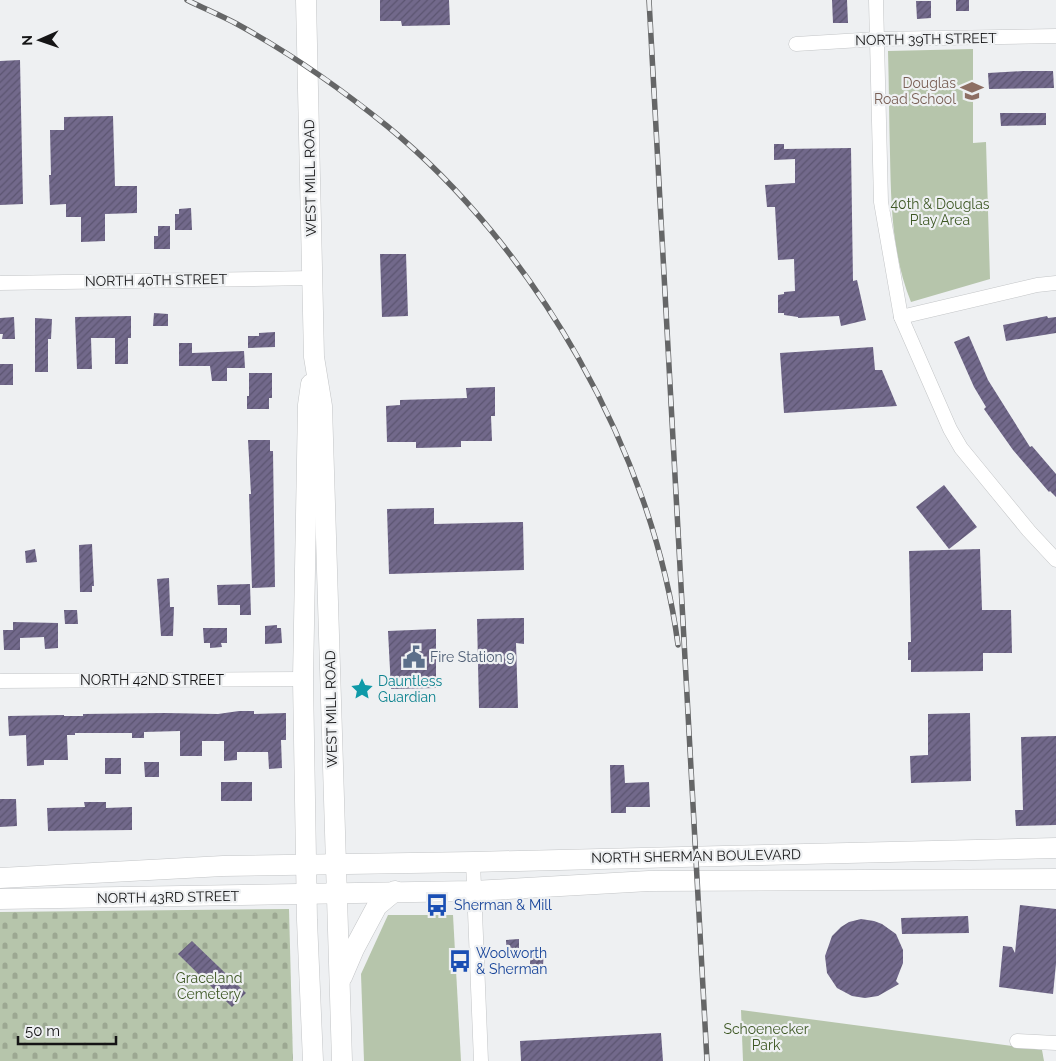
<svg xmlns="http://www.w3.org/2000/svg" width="1056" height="1061" viewBox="0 0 1056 1061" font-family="Raleway,sans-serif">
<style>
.cemetery{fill:url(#cemetery-stones)}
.green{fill:#b6c5ab}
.building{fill:url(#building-hatch)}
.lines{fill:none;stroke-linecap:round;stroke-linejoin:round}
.street-casing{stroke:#c3c5c7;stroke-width:15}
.secondary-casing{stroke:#c3c5c7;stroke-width:21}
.street{stroke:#fff;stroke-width:14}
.secondary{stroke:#fff;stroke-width:20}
.rail-casing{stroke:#656667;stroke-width:5.5}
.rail{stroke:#eef0f2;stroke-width:4;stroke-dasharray:11;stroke-linecap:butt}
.labels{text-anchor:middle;stroke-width:4.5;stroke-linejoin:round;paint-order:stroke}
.street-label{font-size:14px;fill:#151516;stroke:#eef0f2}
.education-label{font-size:14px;fill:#785e54;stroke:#eef0f2;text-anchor:end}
.park-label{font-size:14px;fill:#3e5825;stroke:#eef0f2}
.service-label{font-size:14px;fill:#4e5e75;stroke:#eef0f2;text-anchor:start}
.culture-label{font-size:14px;fill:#0d838f;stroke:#eef0f2;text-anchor:start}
.transit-label{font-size:14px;fill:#164399;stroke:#eef0f2;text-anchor:start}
</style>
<defs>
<pattern id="cemetery-stones" width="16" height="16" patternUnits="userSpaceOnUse" patternTransform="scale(1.25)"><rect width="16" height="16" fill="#b6c5ab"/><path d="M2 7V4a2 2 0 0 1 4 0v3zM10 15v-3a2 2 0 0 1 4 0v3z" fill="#9ca892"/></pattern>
<pattern id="building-hatch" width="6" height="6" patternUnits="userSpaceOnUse" patternTransform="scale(1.25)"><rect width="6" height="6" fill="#72698b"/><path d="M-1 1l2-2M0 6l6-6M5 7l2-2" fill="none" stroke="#5c5571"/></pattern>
</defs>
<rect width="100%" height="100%" fill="#eef0f2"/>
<path class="cemetery" d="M289,909L293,1061H0V912Z"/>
<g class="green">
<path d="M973,49V143L986,142L990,279L911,302C892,255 891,205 890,154C889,120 889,85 888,51Z"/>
<path d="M388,915H453L461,1061H364L361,974Z"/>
<path d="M741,1010L1042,1050L1044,1061H743Z"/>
</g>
<g class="building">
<path d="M380,0H449L450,25L402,26L401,21H380Z"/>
<path d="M832,0H847L848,23H833Z"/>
<rect x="956" y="0" width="13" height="11"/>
<path d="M916,1H931V18L917,19Z"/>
<path d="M20,60L23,204L0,205V61Z"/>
<path d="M1023,71H1053L1054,88L989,89L988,73Z"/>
<path d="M1000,113H1046V125L1001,126Z"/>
<path d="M113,116L115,186H137V213L105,214V241L81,242V217H66V204L50,205L49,175H51L50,130H64V117Z"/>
<path d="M774,144H784V149L851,148L853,281L857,280L866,320L841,326L839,316L798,318V317L784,315V313H778V295L784,294V292L795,291L794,259L778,260L775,207H767L765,185L795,183V159L774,160Z"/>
<path d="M191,208L192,230H175V214H179V209Z"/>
<path d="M158,226H170V249H154V236H158Z"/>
<path d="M380,254H406L408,316L382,317Z"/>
<path d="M154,313L168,314V326H153Z"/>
<path d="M131,316V338H128V364H115V338H91L92,369H77L75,317Z"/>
<path d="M1047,316L1048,318L1056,317V333L1006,341L1003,325Z"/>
<path d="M14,317L15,339H2L3,334H0V318Z"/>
<path d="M35,318L52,319L51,339H48V372H35Z"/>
<path d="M275,332V347L248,348V336H259V333Z"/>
<path d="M969,336L988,380L1030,447L1032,446L1056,474V497L1050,491L1049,492L1013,450L984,409L986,407L974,387L954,342Z"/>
<path d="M179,343H192V353L244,351L245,368H227V381H212L210,366H179Z"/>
<path d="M873,347L875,370H882L897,406L784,413L780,353Z"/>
<rect x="0" y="364" width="13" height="21"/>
<path d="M249,373H272V398H269V409H247V396H249Z"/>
<path d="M495,387V416H491L492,441H461V447L416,448V442H387L386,406L400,405V400L467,398L466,388Z"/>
<path d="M248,440H270V451H273L275,587L252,588L249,494H251Z"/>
<path d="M944,485L977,527L949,549L916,507Z"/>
<path d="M434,508V524L523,522L524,570L389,574L387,509Z"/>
<path d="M92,544L94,586H92V592H80L79,545Z"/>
<path d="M35,549L37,562L26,563L25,551Z"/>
<path d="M980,549L982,610H1011L1012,653H983V671L911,672V660H908V642H911L909,551Z"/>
<path d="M169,578L170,607H174L173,636H161L157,579Z"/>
<path d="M250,584L251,615H240V605H218L217,585Z"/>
<path d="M64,610H77L78,624H65Z"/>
<path d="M524,618V644L516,643L518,708H479L477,619Z"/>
<path d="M13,622L58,623V648L45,649L44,637L20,638V650H4L3,630H13Z"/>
<path d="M277,625V628H281L282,643L265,644V626Z"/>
<path d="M203,628H227V643H221L222,647L210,648V643H204Z"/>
<path d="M436,629V688L391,689L388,631Z"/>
<path d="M239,711H254V714L286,713V740H281L282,768L269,769L268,752H237V760L224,761V741H202V756H180V731L144,732V738H132V733H75V735H67L68,760H44V765L27,766L26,735L9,736L8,716L64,715V716H83V714L165,713L218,714Z"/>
<path d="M970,713L971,781L911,783L910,756L928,755V714Z"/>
<path d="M1056,736V825L1016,826L1015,810H1023L1021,737Z"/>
<rect x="105" y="758" width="16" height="16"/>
<path d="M144,762H159V777H145Z"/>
<path d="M610,765H624L625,783L649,782L650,807H626V813H611Z"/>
<rect x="221" y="782" width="31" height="19"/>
<path d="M0,799H16L17,826L0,827Z"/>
<path d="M84,802H106V808L132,807V830L48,831L47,808L85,807Z"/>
<path d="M1020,905L1056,909V964L1053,994L999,987L1003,946L1012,947L1015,953Z"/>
<path d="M968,916L969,933L902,934L901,918Z"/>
<path d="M861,919L874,921L882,924L896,934L903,950V963L896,981L899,984L878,996L865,998L852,996L837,988L827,973L825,956L832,936L841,927L849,922Z"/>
<path d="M519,939V955H507L506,940Z"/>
<path d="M192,941L246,993L232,1007L178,954Z"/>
<path d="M531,950L544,951L543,966L530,964Z"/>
<path d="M661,1033L663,1061H521L520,1041Z"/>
</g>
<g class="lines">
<defs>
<g id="street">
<path d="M876,0L881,202L901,317L950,429L961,448L1029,531L1056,560"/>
<path d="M796,44L877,39L1056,36"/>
<path d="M0,283L312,278"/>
<path d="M901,317L1037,285L1056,283"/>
<path d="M0,681L303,679"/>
<path d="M473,862L481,1061"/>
<path d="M1017,1041L1056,1043"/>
</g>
<g id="secondary">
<path d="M306,0L314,357L322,406L342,1061"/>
<path d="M311,384L308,405L303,679L307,920L313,1061"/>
<path d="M0,878L223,866L473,862L1056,848"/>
<path d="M0,899L473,891L649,881L1056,879"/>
<path d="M342,977L354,949L377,906L395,891"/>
</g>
</defs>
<use href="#street" class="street-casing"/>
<use href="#secondary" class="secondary-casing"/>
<use href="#street" class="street"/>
<use href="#secondary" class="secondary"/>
<defs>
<g id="rail">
<path d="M187,0C203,8 220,15 237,24C290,53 340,88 387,126C536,248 653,453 678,645"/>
<path d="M649,0L707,1061"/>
</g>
</defs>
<use href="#rail" class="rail-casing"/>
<use href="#rail" class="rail"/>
</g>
<defs>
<symbol id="school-bare" viewBox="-9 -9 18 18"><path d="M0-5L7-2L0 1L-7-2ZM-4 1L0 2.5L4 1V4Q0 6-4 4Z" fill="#8d6e63" stroke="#eef0f2" stroke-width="2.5" paint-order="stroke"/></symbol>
<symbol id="civic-bare" viewBox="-9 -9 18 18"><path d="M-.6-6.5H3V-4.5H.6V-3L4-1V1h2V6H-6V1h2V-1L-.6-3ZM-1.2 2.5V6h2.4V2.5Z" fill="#5c6f8a" stroke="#eef0f2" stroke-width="2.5" paint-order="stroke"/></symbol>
<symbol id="sight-bare" viewBox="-9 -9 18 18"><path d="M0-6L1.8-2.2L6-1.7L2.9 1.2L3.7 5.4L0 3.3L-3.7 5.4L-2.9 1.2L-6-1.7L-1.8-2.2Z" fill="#0f9aa8" stroke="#eef0f2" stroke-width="2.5" paint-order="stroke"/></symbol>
<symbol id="bus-bare" viewBox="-9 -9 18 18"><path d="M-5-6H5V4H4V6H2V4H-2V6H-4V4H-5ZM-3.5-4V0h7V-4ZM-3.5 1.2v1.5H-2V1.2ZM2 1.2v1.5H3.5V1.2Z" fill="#1a4fb4" stroke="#eef0f2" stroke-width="2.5" paint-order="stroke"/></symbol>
</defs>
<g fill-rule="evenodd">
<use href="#school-bare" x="956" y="75" width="32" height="32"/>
<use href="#civic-bare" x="398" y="641" width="32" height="32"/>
<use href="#sight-bare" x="346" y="673" width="32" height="32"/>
<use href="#bus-bare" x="421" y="889" width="32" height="32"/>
<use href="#bus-bare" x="444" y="945" width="32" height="32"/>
</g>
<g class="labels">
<g class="street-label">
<text transform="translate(926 39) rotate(-1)" y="5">NORTH 39TH STREET</text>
<text transform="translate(310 178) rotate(-91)" y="5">WEST MILL ROAD</text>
<text transform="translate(156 280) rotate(-1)" y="5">NORTH 40TH STREET</text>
<text x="152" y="685">NORTH 42ND STREET</text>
<text transform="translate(331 709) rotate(-91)" y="5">WEST MILL ROAD</text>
<text transform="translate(696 856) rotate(-1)" y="5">NORTH SHERMAN BOULEVARD</text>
<text transform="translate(168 897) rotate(-1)" y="5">NORTH 43RD STREET</text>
</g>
<g class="education-label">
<text x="956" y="88">Douglas<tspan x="956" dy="16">Road School</tspan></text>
</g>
<g class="park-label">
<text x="940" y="209">40th &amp; Douglas<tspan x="940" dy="16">Play Area</tspan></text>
<text x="209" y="983">Graceland<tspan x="209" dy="16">Cemetery</tspan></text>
<text x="766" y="1034">Schoenecker<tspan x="766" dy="16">Park</tspan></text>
</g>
<g class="service-label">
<text x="430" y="662">Fire Station 9</text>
</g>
<g class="culture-label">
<text x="378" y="686">Dauntless<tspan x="378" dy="16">Guardian</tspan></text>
</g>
<g class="transit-label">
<text x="454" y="910">Sherman &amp; Mill</text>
<text x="476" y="958">Woolworth<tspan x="476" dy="16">&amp; Sherman</tspan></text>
</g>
</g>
<g transform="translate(40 40) rotate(268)" stroke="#eef0f2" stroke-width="4" paint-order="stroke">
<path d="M0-4L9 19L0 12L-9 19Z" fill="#151516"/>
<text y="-8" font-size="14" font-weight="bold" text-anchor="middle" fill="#151516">N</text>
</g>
<path d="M18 1036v8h98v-8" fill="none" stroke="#151516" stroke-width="2.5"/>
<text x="25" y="1036" font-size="15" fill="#151516" stroke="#eef0f2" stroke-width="4" paint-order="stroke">50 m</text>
</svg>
